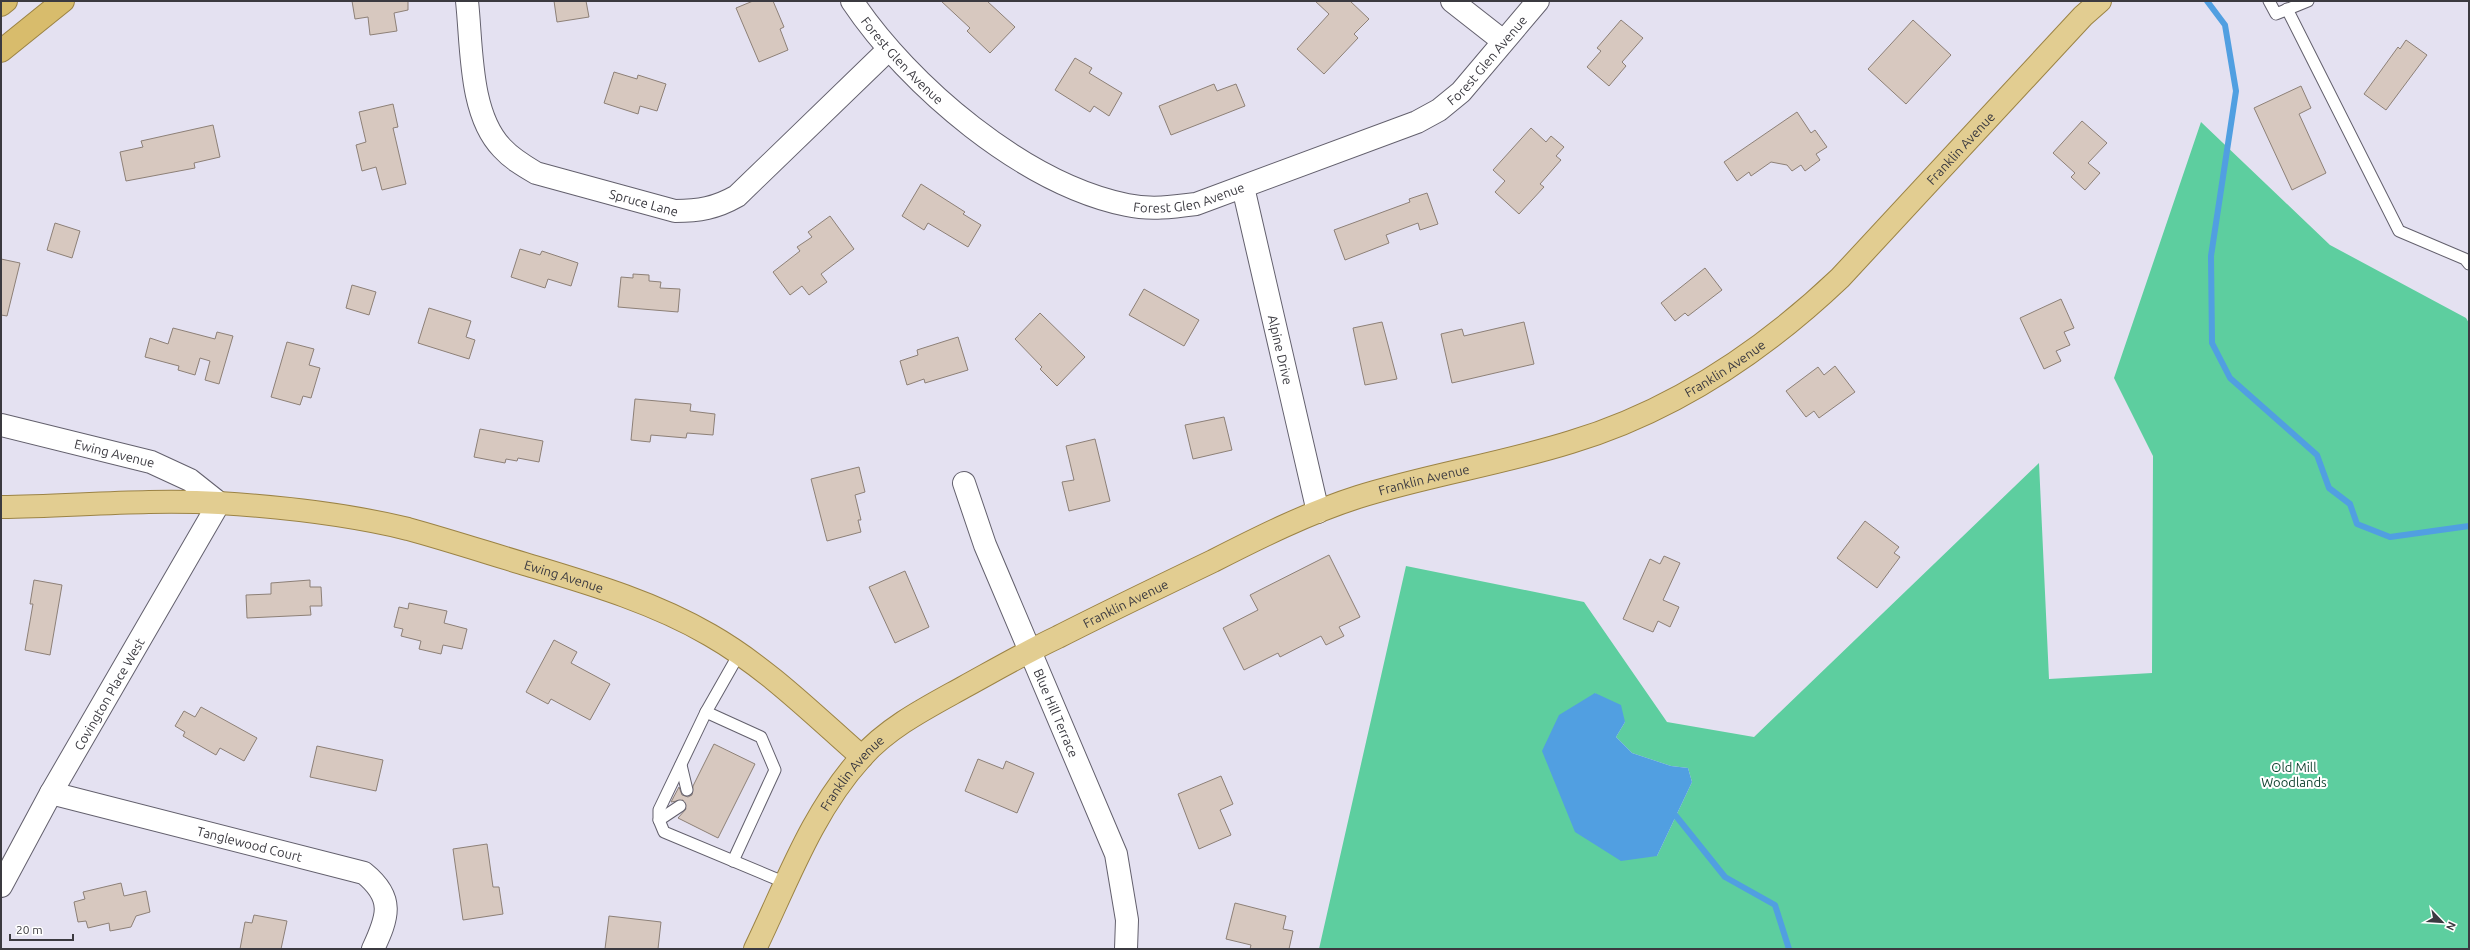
<svg xmlns="http://www.w3.org/2000/svg" width="2470" height="950" viewBox="0 0 2470 950" font-family="Ubuntu,sans-serif">
<style>
.forest{fill:#5dce9f;fill-rule:evenodd}
.water{fill:#519fe1}
.lines{fill:none;stroke-linecap:round;stroke-linejoin:round}
.stream{stroke:#519fe1;stroke-width:6}
.building{fill:#d7c8bf;stroke:#8d8077}
.service-casing{stroke:#63606d;stroke-width:13}
.minor-casing{stroke:#63606d;stroke-width:24}
.primary-casing{stroke:#9b8345;stroke-width:24}
.trunk-casing{stroke:#9b8345;stroke-width:24}
.service{stroke:#fff;stroke-width:11}
.minor{stroke:#fff;stroke-width:22}
.primary{stroke:#e2cd91;stroke-width:22}
.trunk{stroke:#d8bc6c;stroke-width:22}
.labels{text-anchor:middle;stroke-width:4;stroke-linejoin:round;paint-order:stroke}
.street-label{font-size:13px;fill:#3b3a40;stroke:#fff}
.park-label{font-size:13px;fill:#0d3f2c;stroke:#fff}
</style>
<rect width="100%" height="100%" fill="#e4e1f1"/>
<path class="forest" d="M2201,122L2330,245L2466,318L2469,323V949H1319L1406,566L1584,602L1667,722L1754,737L2039,463L2049,679L2152,673L2153,456L2114,378ZM1595,693L1625,722L1616,737L1632,753L1671,766L1688,768L1692,782L1657,856Z"/>
<path class="water" d="M1595,693L1621,705L1625,722L1616,737L1632,753L1671,766L1688,768L1692,782L1657,856L1621,861L1575,832L1542,751L1559,715Z"/>
<g class="lines">
<g class="stream">
<path d="M2207,1L2225,25L2236,91L2211,256L2212,343L2230,378L2317,455L2329,488L2350,504L2357,524L2390,537L2469,526"/>
<path d="M1676,816L1725,877L1775,905L1789,949"/>
</g>
</g>
<g class="building">
<path d="M352,1H408V10L394,13L397,31L370,35L368,17L355,19Z"/>
<path d="M554,1H586L589,17L557,22Z"/>
<path d="M753,1H773L784,27L780,29L788,50L759,62L736,8Z"/>
<path d="M941,1H987L1015,27L990,53L967,31L970,28Z"/>
<path d="M1315,1H1350L1369,19L1354,34L1358,38L1324,74L1297,49L1329,14Z"/>
<path d="M1621,20L1643,38L1622,62L1626,66L1609,86L1587,67L1601,51L1597,48Z"/>
<path d="M1913,20L1951,55L1906,104L1868,69Z"/>
<path d="M2406,40L2427,55L2386,110L2364,94L2398,47L2400,49Z"/>
<path d="M1075,58L1092,68L1089,73L1122,93L1109,116L1094,106L1090,112L1055,90Z"/>
<path d="M614,72L637,79L638,75L666,84L657,111L640,106L638,114L604,103Z"/>
<path d="M1214,84L1217,91L1236,84L1245,106L1171,135L1159,106Z"/>
<path d="M2301,86L2311,108L2299,114L2326,173L2292,190L2254,108Z"/>
<path d="M393,104L398,127L393,128L406,184L382,190L376,167L362,171L356,145L366,142L359,112Z"/>
<path d="M1797,112L1811,133L1815,130L1827,147L1816,154L1820,160L1805,171L1801,165L1792,171L1787,165L1771,162L1751,176L1749,172L1737,181L1724,162Z"/>
<path d="M2082,121L2107,143L2088,163L2100,173L2085,190L2071,177L2075,173L2053,153Z"/>
<path d="M213,125L220,157L194,163L195,168L126,181L120,152L143,147L141,141Z"/>
<path d="M1531,128L1546,142L1551,136L1564,147L1556,156L1561,160L1540,184L1544,187L1519,214L1495,192L1505,181L1493,170Z"/>
<path d="M921,184L965,212L963,214L981,225L968,247L928,223L924,230L902,216Z"/>
<path d="M1427,193L1438,224L1420,230L1418,223L1386,235L1389,243L1345,260L1334,230L1410,202L1409,199Z"/>
<path d="M830,216L854,249L821,274L827,282L809,295L802,286L790,295L773,272L800,251L797,247L812,237L808,232Z"/>
<path d="M55,223L80,231L72,258L47,250Z"/>
<path d="M520,249L540,255L542,251L578,263L571,286L548,279L545,288L511,277Z"/>
<path d="M1,259L20,263L7,316L1,315Z"/>
<path d="M1705,268L1722,290L1688,316L1685,313L1675,321L1661,303Z"/>
<path d="M633,274L649,275V281L661,282L660,288L680,289L678,312L618,307L621,277L633,278Z"/>
<path d="M352,285L376,292L369,315L346,308Z"/>
<path d="M1144,289L1199,320L1184,346L1129,315Z"/>
<path d="M2061,299L2074,328L2064,332L2070,345L2056,351L2061,361L2044,369L2020,318Z"/>
<path d="M429,308L471,321L466,337L475,340L469,359L418,343Z"/>
<path d="M1040,313L1085,357L1057,386L1040,369L1042,367L1015,339Z"/>
<path d="M1382,322L1397,379L1365,385L1353,328Z"/>
<path d="M1524,322L1534,364L1452,383L1441,334L1462,329L1464,336Z"/>
<path d="M173,328L215,339L217,332L233,336L219,384L205,380L210,361L200,358L195,375L178,370L179,366L145,357L150,338L168,344Z"/>
<path d="M958,337L968,370L925,383L924,379L907,385L900,361L918,355L917,350Z"/>
<path d="M287,342L314,349L309,365L320,368L311,398L303,396L300,405L271,397Z"/>
<path d="M1835,366L1855,392L1819,418L1814,411L1806,417L1786,391L1818,367L1824,375Z"/>
<path d="M635,399L691,404L690,411L715,414L713,435L687,433L686,438L651,435L650,442L631,440Z"/>
<path d="M1224,417L1232,450L1193,459L1185,425Z"/>
<path d="M480,429L543,441L539,462L518,458L517,461L506,459L505,463L474,457Z"/>
<path d="M1095,439L1110,501L1069,511L1062,482L1074,480L1066,446Z"/>
<path d="M859,467L865,492L855,495L861,520H858L861,532L827,541L811,479Z"/>
<path d="M1865,521L1899,547L1894,553L1900,557L1877,588L1837,558Z"/>
<path d="M1329,555L1360,617L1339,627L1344,636L1326,645L1321,636L1280,657L1278,653L1244,670L1223,628L1258,610L1250,595Z"/>
<path d="M1664,556L1680,563L1663,600L1679,607L1670,627L1658,621L1653,632L1623,619L1650,559L1660,564Z"/>
<path d="M905,571L929,627L895,643L869,587Z"/>
<path d="M34,580L62,585L50,655L25,650L33,604H30Z"/>
<path d="M310,580V587H321L322,606H310L311,615L247,618L246,595L271,594V583Z"/>
<path d="M409,603L447,611L444,623L467,629L462,649L443,645L441,654L419,649L421,641L401,636L403,629L394,627L399,607L408,609Z"/>
<path d="M554,640L577,652L571,663L610,684L590,720L551,699L548,704L526,692Z"/>
<path d="M201,707L257,738L244,761L220,748L216,755L183,736L185,732L175,726L184,711L195,717Z"/>
<path d="M714,744L755,764L718,838L678,818L686,809L683,800L671,802L679,787L682,795L688,797L692,795L693,786Z"/>
<path d="M317,746L383,760L376,791L310,777Z"/>
<path d="M978,759L1003,769L1006,761L1034,773L1017,813L965,791Z"/>
<path d="M1221,776L1233,804L1220,810L1231,835L1199,849L1178,794Z"/>
<path d="M487,844L493,887H499L503,914L463,920L453,849Z"/>
<path d="M121,883L124,896L146,891L150,912L136,916L131,927L110,931L109,923L88,928L86,921L78,922L74,902L85,899L83,892Z"/>
<path d="M1235,903L1286,916L1283,929L1293,931L1289,949H1250L1251,945L1226,939Z"/>
<path d="M254,915L287,921L281,949H240L245,922L252,923Z"/>
<path d="M609,916L661,922L658,949H605Z"/>
</g>
<g class="lines">
<defs>
<g id="service">
<path d="M2269,1L2276,14L2308,1"/>
<path d="M2287,9L2399,231L2465,259L2469,264"/>
<path d="M739,654L706,712L659,810V820L664,832L786,883"/>
<path d="M706,712L761,737L775,770L733,861"/>
<path d="M681,765L687,790"/>
<path d="M659,820L680,806"/>
</g>
<g id="minor">
<path id="s1" d="M467,1C472,46 469,114 502,148C512,159 524,166 536,173L675,211C699,211 716,208 737,196L888,50"/>
<path id="s2" d="M852,1C909,86 1024,184 1127,205C1150,210 1173,207 1196,204L1417,122L1439,110L1461,92L1538,1"/>
<path d="M1452,1L1503,41"/>
<path id="s3" d="M1243,187L1318,512"/>
<path id="s4" d="M1,425L151,462L190,480L219,503L51,793L1,886"/>
<path id="s5" d="M964,483L985,545L1116,854L1127,920L1126,949"/>
<path id="s6" d="M51,793L364,873C395,898 388,917 373,949"/>
</g>
<g id="primary">
<path id="s7" d="M1,507C74,506 147,499 219,503C282,507 347,514 408,529C448,540 488,553 528,565C591,584 653,602 710,635C766,667 813,714 862,757"/>
<path id="s8" d="M755,949C786,885 812,812 861,758C888,727 928,707 964,687C995,670 1026,652 1058,637C1109,611 1161,586 1213,561C1260,537 1308,513 1358,497C1428,475 1501,464 1571,442C1674,411 1762,352 1840,278L2083,16L2100,1"/>
</g>
<g id="trunk">
<path d="M1,5L6,1"/>
<path d="M1,51L63,1"/>
</g>
</defs>
<use href="#service" class="service-casing"/>
<use href="#minor" class="minor-casing"/>
<use href="#primary" class="primary-casing"/>
<use href="#trunk" class="trunk-casing"/>
<use href="#service" class="service"/>
<use href="#minor" class="minor"/>
<use href="#primary" class="primary"/>
<use href="#trunk" class="trunk"/>
</g>
<g class="labels">
<g class="street-label">
<text dy="5" stroke="none"><textPath href="#s2" startOffset="78">Forest Glen Avenue</textPath></text>
<text dy="5" stroke="none"><textPath href="#s2" startOffset="749">Forest Glen Avenue</textPath></text>
<text dy="5" stroke="none"><textPath href="#s8" startOffset="1498">Franklin Avenue</textPath></text>
<text dy="5" stroke="none"><textPath href="#s2" startOffset="413">Forest Glen Avenue</textPath></text>
<text dy="5" stroke="none"><textPath href="#s1" startOffset="308">Spruce Lane</textPath></text>
<text dy="5" stroke="none"><textPath href="#s3" startOffset="167">Alpine Drive</textPath></text>
<text dy="5" stroke="none"><textPath href="#s8" startOffset="1174">Franklin Avenue</textPath></text>
<text dy="5" stroke="none"><textPath href="#s4" startOffset="117">Ewing Avenue</textPath></text>
<text dy="5" stroke="none"><textPath href="#s8" startOffset="851">Franklin Avenue</textPath></text>
<text dy="5" stroke="none"><textPath href="#s7" startOffset="572">Ewing Avenue</textPath></text>
<text dy="5" stroke="none"><textPath href="#s8" startOffset="527">Franklin Avenue</textPath></text>
<text transform="translate(109 694) rotate(-60)" y="5">Covington Place West</text>
<text dy="5" stroke="none"><textPath href="#s5" startOffset="248">Blue Hill Terrace</textPath></text>
<text dy="5" stroke="none"><textPath href="#s8" startOffset="202">Franklin Avenue</textPath></text>
<text dy="5" stroke="none"><textPath href="#s6" startOffset="205">Tanglewood Court</textPath></text>
</g>
<g class="park-label">
<text x="2294" y="772">Old Mill<tspan x="2294" dy="15">Woodlands</tspan></text>
</g>
</g>
<rect width="2470" height="950" fill="none" stroke="#3b3a40" stroke-width="4"/>
<g transform="translate(2442 922) rotate(115)" stroke="#ffffff" stroke-width="3" paint-order="stroke">
<path d="M0-3L7 15L0 10L-7 15Z" fill="#3b3a40"/>
<text y="-6" font-size="11" font-weight="bold" text-anchor="middle" fill="#3b3a40">N</text>
</g>
<path d="M10 934v6h63v-6" fill="none" stroke="#3b3a40" stroke-width="2"/>
<text x="16" y="934" font-size="12" fill="#3b3a40" stroke="#ffffff" stroke-width="3" paint-order="stroke">20 m</text>
</svg>
